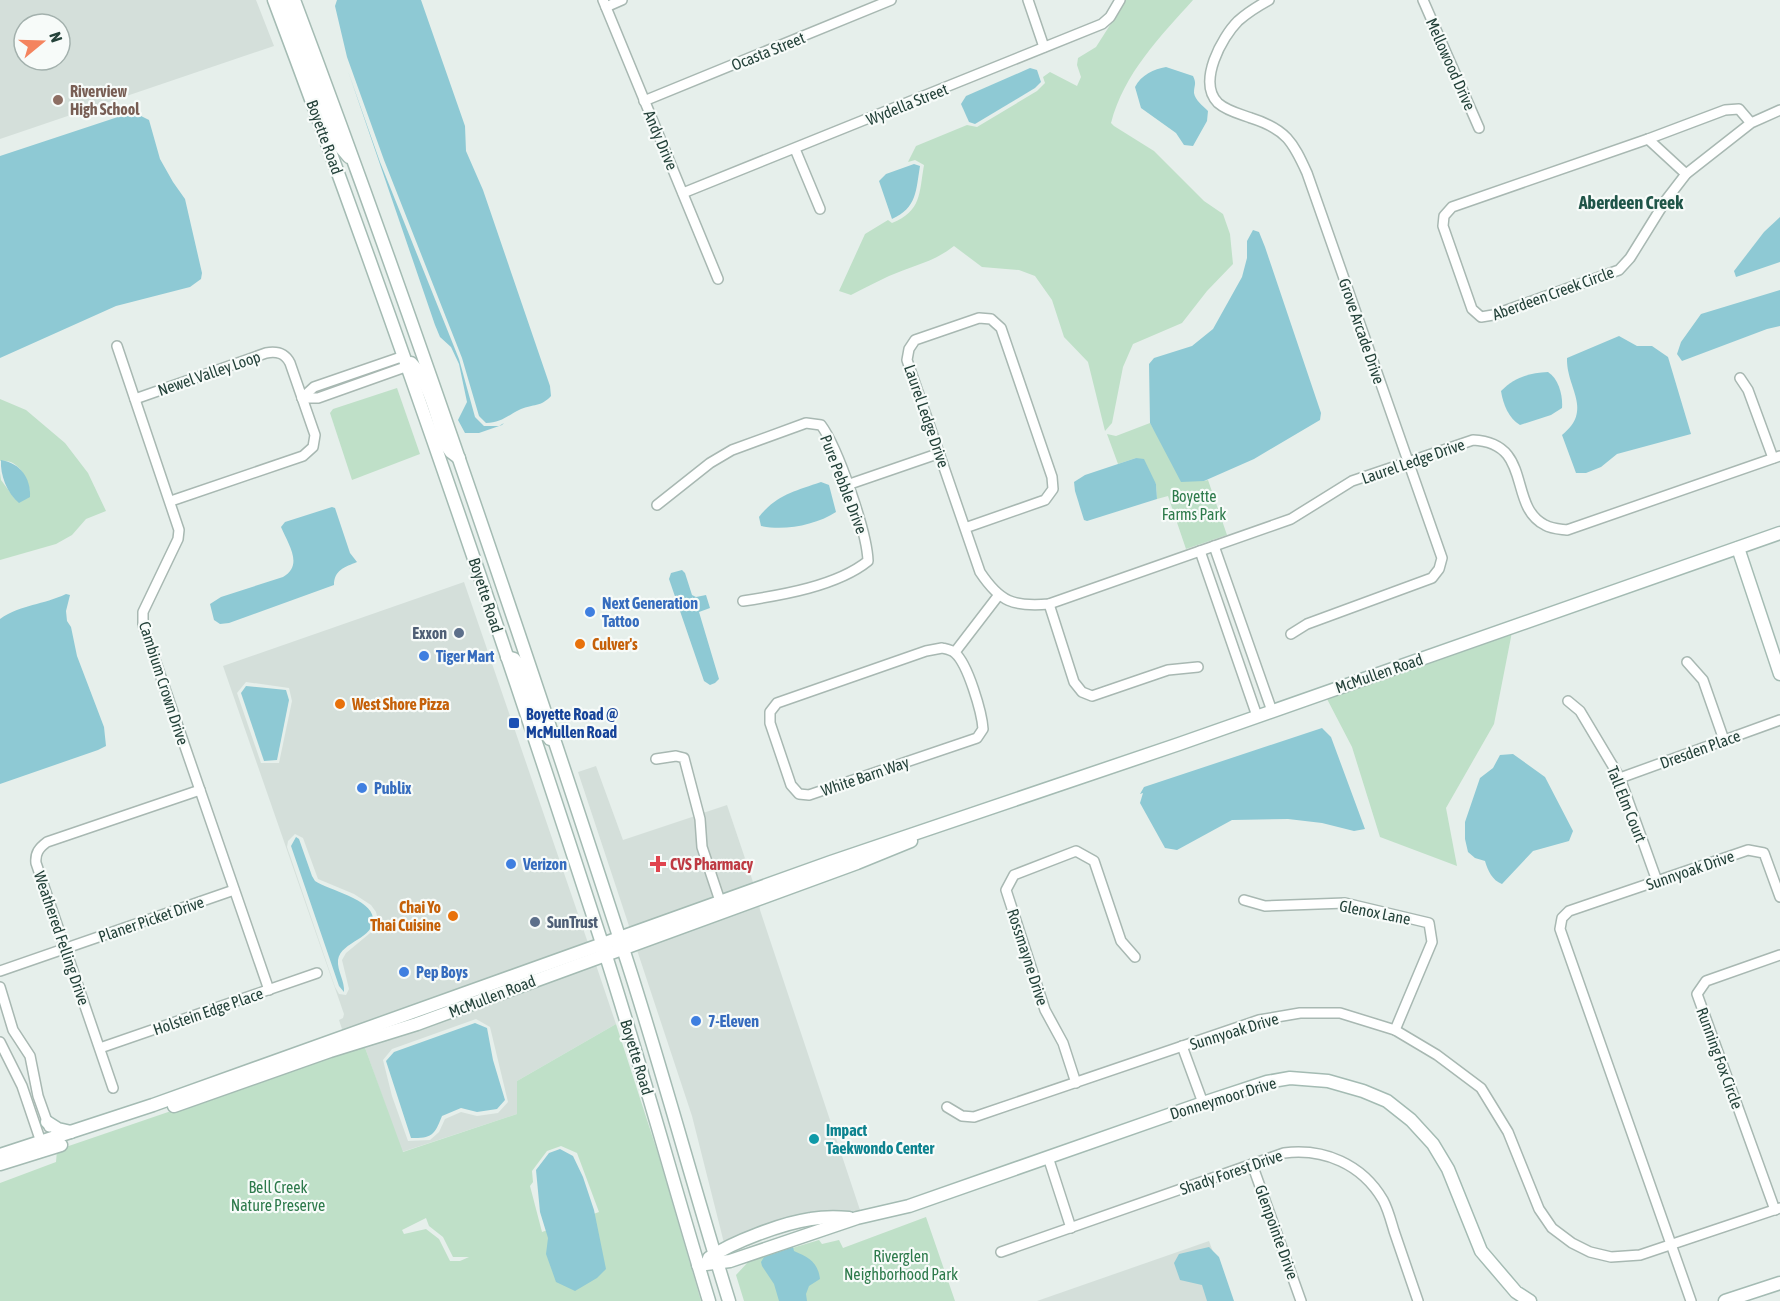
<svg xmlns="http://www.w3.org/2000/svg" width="1780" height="1301" viewBox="0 0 1780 1301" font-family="'Asap Condensed',sans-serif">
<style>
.built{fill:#d4dfda;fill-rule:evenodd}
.green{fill:#bfe0c8;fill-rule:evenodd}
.water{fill:#8ec9d4}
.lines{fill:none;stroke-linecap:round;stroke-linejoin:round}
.street-casing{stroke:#a8b8b2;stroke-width:12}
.secondary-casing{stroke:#a4bbb3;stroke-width:15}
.street{stroke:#fff;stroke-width:9}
.secondary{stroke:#fff;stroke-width:12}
.education-dot{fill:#8d6e63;stroke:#f7fbf9;stroke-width:2}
.shop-dot{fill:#3f7fe0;stroke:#f7fbf9;stroke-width:2}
.service-dot{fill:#5c6f8a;stroke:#f7fbf9;stroke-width:2}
.food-dot{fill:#e8710a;stroke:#f7fbf9;stroke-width:2}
.transit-dot{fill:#1a4fb4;stroke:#f7fbf9;stroke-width:2}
.health-dot{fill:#e0444e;stroke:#f7fbf9;stroke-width:2}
.culture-dot{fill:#0f9aa8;stroke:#f7fbf9;stroke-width:2}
.labels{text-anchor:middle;stroke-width:4.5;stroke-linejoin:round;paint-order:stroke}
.street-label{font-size:16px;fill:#24423a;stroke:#f7fbf9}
.education-label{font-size:16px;font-weight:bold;fill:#785e54;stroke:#f7fbf9;text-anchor:start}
.park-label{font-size:16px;fill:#2d7a4b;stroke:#f7fbf9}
.shop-label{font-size:16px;font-weight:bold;fill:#366cbe;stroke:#f7fbf9;text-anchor:start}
.service-label{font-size:16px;font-weight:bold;fill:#4e5e75;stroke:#f7fbf9;text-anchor:end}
.food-label{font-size:16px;font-weight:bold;fill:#c56008;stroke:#f7fbf9;text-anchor:start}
.transit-label{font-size:16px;font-weight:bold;fill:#164399;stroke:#f7fbf9;text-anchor:start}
.health-label{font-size:16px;font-weight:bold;fill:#be3a42;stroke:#f7fbf9;text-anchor:start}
.culture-label{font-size:16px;font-weight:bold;fill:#0d838f;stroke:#f7fbf9;text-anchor:start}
.neighbourhood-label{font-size:18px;font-weight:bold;fill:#1f5548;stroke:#f7fbf9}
</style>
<rect width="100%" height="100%" fill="#e6efeb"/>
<g class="built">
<path d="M0,0H256L274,46L0,139ZM24,24H60V60H24Z"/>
<path d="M464,582L588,943L343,1032L339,1020L343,1018L344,1014L223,666ZM246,682L289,688L292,701L279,763H261L237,693ZM295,834L303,838L318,879L354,894L371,905L376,912L378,920L375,929L346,953L342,960L349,989L346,995L339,994L335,987L287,847L288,841Z"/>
<path d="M596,766L623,840L695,816L697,848L714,899L630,929L578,772Z"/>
<path d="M727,805L754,885L723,896L706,846L703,813Z"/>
<path d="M759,903L760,910L861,1213L724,1243L692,1116L636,947Z"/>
<path d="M595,962L616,1024L517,1081V1114L402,1152L364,1045ZM476,1019L490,1027L508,1102L498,1113L477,1116L461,1112L445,1119L439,1132L430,1140L408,1141L392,1096L383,1060L392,1049Z"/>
<path d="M1209,1241L1231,1301H1037Z"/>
</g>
<g class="green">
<path d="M1126,0H1193C1160,37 1124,73 1111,123L1114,126L1154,151L1204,201L1223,214L1230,234L1233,264L1207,291L1182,323L1133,344L1123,367L1112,423L1105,431L1088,362L1064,337L1052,300L1035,276L1019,270L982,267L954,246C934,262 912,266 889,276C876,282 863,289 851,295L839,291L865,234L888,220L892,223C922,211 919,193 924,165L915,160L908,162L916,146L967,125L977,127L1037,91L1045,83L1043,77L1050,72L1077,86L1081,77L1077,65L1078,58L1096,47Z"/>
<path d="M397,388L420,454L352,480L330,413L333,409Z"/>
<path d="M0,399L26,410L65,443L88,473L106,511L86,519L72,535L56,544L0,560V473L1,480L15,499L30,491C27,476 17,458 0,461Z"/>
<path d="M1150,423L1162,443L1204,481L1208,480L1227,535L1186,549L1168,496L1157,499L1156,484L1136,458L1118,464L1107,434L1116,436Z"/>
<path d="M1512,632L1494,724L1446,808L1457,866L1380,837L1352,747L1326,697Z"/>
<path d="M616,1024L660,1160L701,1301H0V1183L56,1162L57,1150L364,1045L403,1152L517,1114V1081ZM561,1146L577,1153L599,1212L542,1232L530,1186L533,1182L532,1171L547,1151ZM426,1218L429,1226L443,1237L453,1257H469L460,1261H450L439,1239L426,1229L404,1234L402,1230Z"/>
<path d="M926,1217L955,1301H744L736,1275L749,1261L819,1240L822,1244L839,1240L843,1248Z"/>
</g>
<g class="water">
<path d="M337,0H421L465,126L466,151L483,190L550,386L551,396C541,407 533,404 521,409C508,415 501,423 486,423L479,416L462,358L384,160L347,57L335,6Z"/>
<path d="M1166,67L1193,76C1197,84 1194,85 1194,93C1195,100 1203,106 1208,111L1207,121L1193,146L1184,145L1176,133L1141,108L1135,87C1141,75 1154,69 1166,67Z"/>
<path d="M1030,68L1037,70L1041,82L1035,88L975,124L969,122L961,104L966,96Z"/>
<path d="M348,71L380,162L459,359L475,417L484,426H499L504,423L502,425L479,433H465L458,420L467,402L459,364L451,347L440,337L435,325Z"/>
<path d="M133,112L149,120L160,159L173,182L185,199L202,273L201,279L190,287L116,306L0,358V156Z"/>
<path d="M914,164L920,166C916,190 917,208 892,219L879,181L886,174Z"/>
<path d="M1780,217V262L1736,277L1734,271L1764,232Z"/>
<path d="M1253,230L1259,232L1265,247L1321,413L1320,420L1254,459L1204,481L1181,482L1150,423L1149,364L1154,358L1192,346L1213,329L1242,277L1247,258V241Z"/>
<path d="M1780,290V326L1767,329L1682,361L1677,354L1681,342L1701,314Z"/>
<path d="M1619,336L1637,346H1652L1668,357L1691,434L1617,454L1601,467L1586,473H1576L1562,435C1594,410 1566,388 1567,358Z"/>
<path d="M1548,372C1559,379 1563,396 1562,408L1551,415L1520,425C1509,419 1503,404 1501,391C1515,377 1529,373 1548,372Z"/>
<path d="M1136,458L1144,459L1156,484L1157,499L1087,521L1084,520L1075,491L1074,482L1085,475Z"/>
<path d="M1,460C20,463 31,478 30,497L19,503C7,493 0,475 1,460Z"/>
<path d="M821,482L829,485L836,512C816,525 785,531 761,526L759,517C776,495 795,491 821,482Z"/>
<path d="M332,507L335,508L350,553L357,562C345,567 334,570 334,585L229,623L220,624L214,620L210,604L221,597L283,577C304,565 288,544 281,527L285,522Z"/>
<path d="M682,570L685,573L692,595L696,597L706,595L710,608L699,612L719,679L715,683L710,685L704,681L669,579L671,573Z"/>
<path d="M66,594L70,595L66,611L67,621L71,627L77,656L104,727L106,746L98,750L0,784V619C22,604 43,605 66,594Z"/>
<path d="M246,686L286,690L289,700L277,760L264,761L241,693Z"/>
<path d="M1322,728L1331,737L1365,829L1354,831L1322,823L1288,819L1232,820L1177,850L1165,848L1140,803L1143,793L1140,794L1144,787Z"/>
<path d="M1513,754L1545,777L1573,831L1569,841L1533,851L1502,884C1492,880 1488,871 1485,861L1475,858L1468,852L1465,839V822L1480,778L1493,768L1500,755Z"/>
<path d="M296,837L299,839L312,876L315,881C329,890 371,899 373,918C375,939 341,941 338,960C337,971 345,981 344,992L339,986L291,846Z"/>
<path d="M475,1023L487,1028L493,1060L505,1100L497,1109L477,1112L461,1108L442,1116C434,1136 432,1138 411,1138L386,1061L394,1052Z"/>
<path d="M560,1149L573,1156L583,1177L594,1210L606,1269L597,1278L575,1291L556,1282L546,1254L548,1238L540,1212L536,1170L549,1153Z"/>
<path d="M793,1247L794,1251C808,1257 818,1262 820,1279L809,1286L806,1294L807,1301H779L774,1284L762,1266L761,1262L764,1257Z"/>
<path d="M1209,1247L1219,1257L1234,1301H1207L1202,1285L1180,1280L1174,1263L1179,1254Z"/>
</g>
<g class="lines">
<defs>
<g id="street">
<path d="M603,0L718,279"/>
<path d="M1028,0L1044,47"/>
<path d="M1269,0C1258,6 1248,12 1238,21C1222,37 1197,82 1218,103C1227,111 1240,114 1251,118C1286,129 1293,142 1307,173L1442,558L1439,569L1432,578L1307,624L1291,634"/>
<path d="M1423,0L1479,128"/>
<path d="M606,7L622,0"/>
<path d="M644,101L891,0"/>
<path d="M1751,123L1739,109L1725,110L1648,139L1452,207L1444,216L1443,226L1472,309L1481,317L1493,315L1619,270L1630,258L1666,200L1686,174L1751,123L1780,110"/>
<path d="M1648,139L1686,174"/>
<path d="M795,149L820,209"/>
<path d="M683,193L1102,24L1110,17L1120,0"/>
<path d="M117,346L179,530L178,539L143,612V625L269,990"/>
<path d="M1740,378L1748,390L1773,458"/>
<path d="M302,398L314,387L404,356"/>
<path d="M302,398H318L408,366"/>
<path d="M135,399L266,353C277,351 285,353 290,363L315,435L313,447L303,456L171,501"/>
<path d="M847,485L940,453"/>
<path d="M657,505L710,463L732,450L806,423L821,425C838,448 867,532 868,561C837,586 782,595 743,601"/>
<path d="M965,528L1045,500L1053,489L1052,477L1001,328L991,319L979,318L915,340L909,349L907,360L980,572C1000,602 1013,607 1049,604L1291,519L1352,481L1473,440C1534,443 1507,506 1545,525C1552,529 1560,529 1567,530L1780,456"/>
<path d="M1214,546L1272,711"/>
<path d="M1200,551L1257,716"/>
<path d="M1049,604L1074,682L1082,692L1092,696L1168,670L1198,667"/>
<path d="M942,648C946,649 952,650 955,653C968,664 982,713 983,729L977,738L809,795L799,794L791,785L770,723V712L777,703L926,651Z"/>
<path d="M955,652L998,596"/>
<path d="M1687,662L1703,680L1724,740"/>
<path d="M1568,701L1580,711L1620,778L1657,881"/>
<path d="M656,759L676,756L684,758L700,819L702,847L720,901"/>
<path d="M1620,778L1780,720"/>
<path d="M1244,900L1265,906L1345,903L1429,923L1432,942L1395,1030"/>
<path d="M0,971L234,890"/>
<path d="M0,987L13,1030L30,1056L38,1096L49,1127"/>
<path d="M0,1042L22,1086L43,1148"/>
<path d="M1182,1046L1203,1103"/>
<path d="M100,1048L317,973"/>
<path d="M1076,1083L1063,1043L1045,1010L1006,890L1014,875L1076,851L1094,861L1121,941L1135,957"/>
<path d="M113,1088L36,863C35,853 39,848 47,842L200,790"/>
<path d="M947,1107L962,1116L974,1117L1259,1020L1300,1013H1340L1395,1030L1437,1055L1481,1088L1508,1132L1539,1209L1552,1228L1572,1243L1590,1252L1611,1257L1640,1255L1780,1208"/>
<path d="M1048,1157L1071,1228"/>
<path d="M1252,1164L1301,1301"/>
<path d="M1775,1210L1697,994L1706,981L1780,955"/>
<path d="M1001,1252L1284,1153C1324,1148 1362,1164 1383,1200C1388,1209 1391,1221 1394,1231C1402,1254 1410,1278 1418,1301"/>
<path d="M1691,1301L1560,929L1562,918L1569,911L1748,850L1764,853L1780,897"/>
</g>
<g id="secondary">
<path d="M274,0C389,306 495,614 596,925C637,1049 671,1176 709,1301"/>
<path d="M279,0L286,6L334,135L338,144L349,157"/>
<path d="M294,0C414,319 523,641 628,964C664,1076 694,1189 729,1301"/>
<path d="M411,363C430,382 438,421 446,445L451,452L459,458"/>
<path d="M1738,548L1780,674"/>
<path d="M507,657L514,659L519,665L538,720L550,739"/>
<path d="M174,1106L330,1051L417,1024L857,863L911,841"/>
<path d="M47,1122L58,1129L71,1132"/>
<path d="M0,1155L153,1105L831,862L1179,744L1780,533"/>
<path d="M0,1164L61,1145"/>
<path d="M709,1258C732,1242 783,1223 811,1219C823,1217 836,1217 849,1218"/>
<path d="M698,1265L730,1261L857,1218L909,1206L1203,1103L1267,1082L1290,1078L1328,1081L1363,1091L1387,1101L1411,1120L1433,1144L1448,1169L1481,1251L1516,1292L1530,1301"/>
<path d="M1725,1301L1780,1283"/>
</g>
</defs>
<use href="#street" class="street-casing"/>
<use href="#secondary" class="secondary-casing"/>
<use href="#street" class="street"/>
<use href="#secondary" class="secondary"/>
</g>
<circle class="education-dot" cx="58" cy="100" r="6"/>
<g class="shop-dot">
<circle cx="590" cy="612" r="6"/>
<circle cx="424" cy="656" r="6"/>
<circle cx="362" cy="788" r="6"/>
<circle cx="511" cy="864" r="6"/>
<circle cx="404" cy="972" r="6"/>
<circle cx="696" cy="1021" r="6"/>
</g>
<g class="service-dot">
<circle cx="459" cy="633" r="6"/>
<circle cx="535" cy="922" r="6"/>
</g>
<g class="food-dot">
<circle cx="580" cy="644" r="6"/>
<circle cx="340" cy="704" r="6"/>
<circle cx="453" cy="916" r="6"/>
</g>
<rect class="transit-dot" x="508" y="717" width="12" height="12" rx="3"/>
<path class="health-dot" d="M655 855h6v6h6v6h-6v6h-6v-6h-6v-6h6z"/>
<circle class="culture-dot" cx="814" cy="1139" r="6"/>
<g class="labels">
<g class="street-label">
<text transform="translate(768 51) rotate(-22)" y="6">Ocasta Street</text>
<text transform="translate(1451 64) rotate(66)" y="6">Mellowood Drive</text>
<text transform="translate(907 104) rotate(-22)" y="6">Wydella Street</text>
<text transform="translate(325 137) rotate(70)" y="6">Boyette Road</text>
<text transform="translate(661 140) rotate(67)" y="6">Andy Drive</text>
<text transform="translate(1553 293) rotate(-20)" y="6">Aberdeen Creek Circle</text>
<text transform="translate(1362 331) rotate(71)" y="6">Grove Arcade Drive</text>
<text transform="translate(209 373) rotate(-19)" y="6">Newel Valley Loop</text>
<text transform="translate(927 416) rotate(71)" y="6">Laurel Ledge Drive</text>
<text transform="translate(1413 461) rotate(-19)" y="6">Laurel Ledge Drive</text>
<text transform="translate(844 484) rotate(69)" y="6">Pure Pebble Drive</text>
<text transform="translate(486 595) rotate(72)" y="6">Boyette Road</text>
<text transform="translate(1379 673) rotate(-19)" y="6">McMullen Road</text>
<text transform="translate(164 683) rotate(72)" y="6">Cambium Crown Drive</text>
<text transform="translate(1700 749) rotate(-20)" y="6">Dresden Place</text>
<text transform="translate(865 776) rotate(-19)" y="6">White Barn Way</text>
<text transform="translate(1627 804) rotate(68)" y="6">Tall Elm Court</text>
<text transform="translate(1690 870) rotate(-19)" y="6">Sunnyoak Drive</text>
<text transform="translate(1375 912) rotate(11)" y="6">Glenox Lane</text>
<text transform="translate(151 919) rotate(-19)" y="6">Planer Picket Drive</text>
<text transform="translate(62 938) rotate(71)" y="6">Weathered Felling Drive</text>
<text transform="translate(1028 957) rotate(72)" y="6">Rossmayne Drive</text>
<text transform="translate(492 996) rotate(-21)" y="6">McMullen Road</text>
<text transform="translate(208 1011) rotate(-19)" y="6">Holstein Edge Place</text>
<text transform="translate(1234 1031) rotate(-17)" y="6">Sunnyoak Drive</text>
<text transform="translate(637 1057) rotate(73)" y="6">Boyette Road</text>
<text transform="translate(1720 1058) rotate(70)" y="6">Running Fox Circle</text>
<text transform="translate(1223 1098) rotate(-17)" y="6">Donneymoor Drive</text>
<text transform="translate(1231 1172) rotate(-19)" y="6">Shady Forest Drive</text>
<text transform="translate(1277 1232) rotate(70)" y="6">Glenpointe Drive</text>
</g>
<g class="education-label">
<text x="70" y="97">Riverview<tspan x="70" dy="18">High School</tspan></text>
</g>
<g class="park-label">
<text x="1194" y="502">Boyette<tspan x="1194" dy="18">Farms Park</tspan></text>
<text x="278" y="1193">Bell Creek<tspan x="278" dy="18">Nature Preserve</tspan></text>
<text x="901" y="1262">Riverglen<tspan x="901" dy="18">Neighborhood Park</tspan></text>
</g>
<g class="shop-label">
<text x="602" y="609">Next Generation<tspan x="602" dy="18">Tattoo</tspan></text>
<text x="436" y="662">Tiger Mart</text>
<text x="374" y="794">Publix</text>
<text x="523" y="870">Verizon</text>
<text x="416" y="978">Pep Boys</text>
<text x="708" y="1027">7-Eleven</text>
</g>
<g class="service-label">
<text x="447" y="639">Exxon</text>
<text x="547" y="928" text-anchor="start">SunTrust</text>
</g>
<g class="food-label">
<text x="592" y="650">Culver's</text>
<text x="352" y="710">West Shore Pizza</text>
<text x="441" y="913" text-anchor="end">Chai Yo<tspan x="441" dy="18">Thai Cuisine</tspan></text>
</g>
<g class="transit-label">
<text x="526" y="720">Boyette Road @<tspan x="526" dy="18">McMullen Road</tspan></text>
</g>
<g class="health-label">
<text x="670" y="870">CVS Pharmacy</text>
</g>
<g class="culture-label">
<text x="826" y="1136">Impact<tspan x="826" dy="18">Taekwondo Center</tspan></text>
</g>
<g class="neighbourhood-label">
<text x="1631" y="209">Aberdeen Creek</text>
</g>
</g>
<g transform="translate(42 42) rotate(71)"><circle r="28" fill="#f7fbf9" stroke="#a3b1ad" stroke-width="1.5"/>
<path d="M0-4.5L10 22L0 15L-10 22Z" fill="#f4845f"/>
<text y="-9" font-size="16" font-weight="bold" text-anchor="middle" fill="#24423a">N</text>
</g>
</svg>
